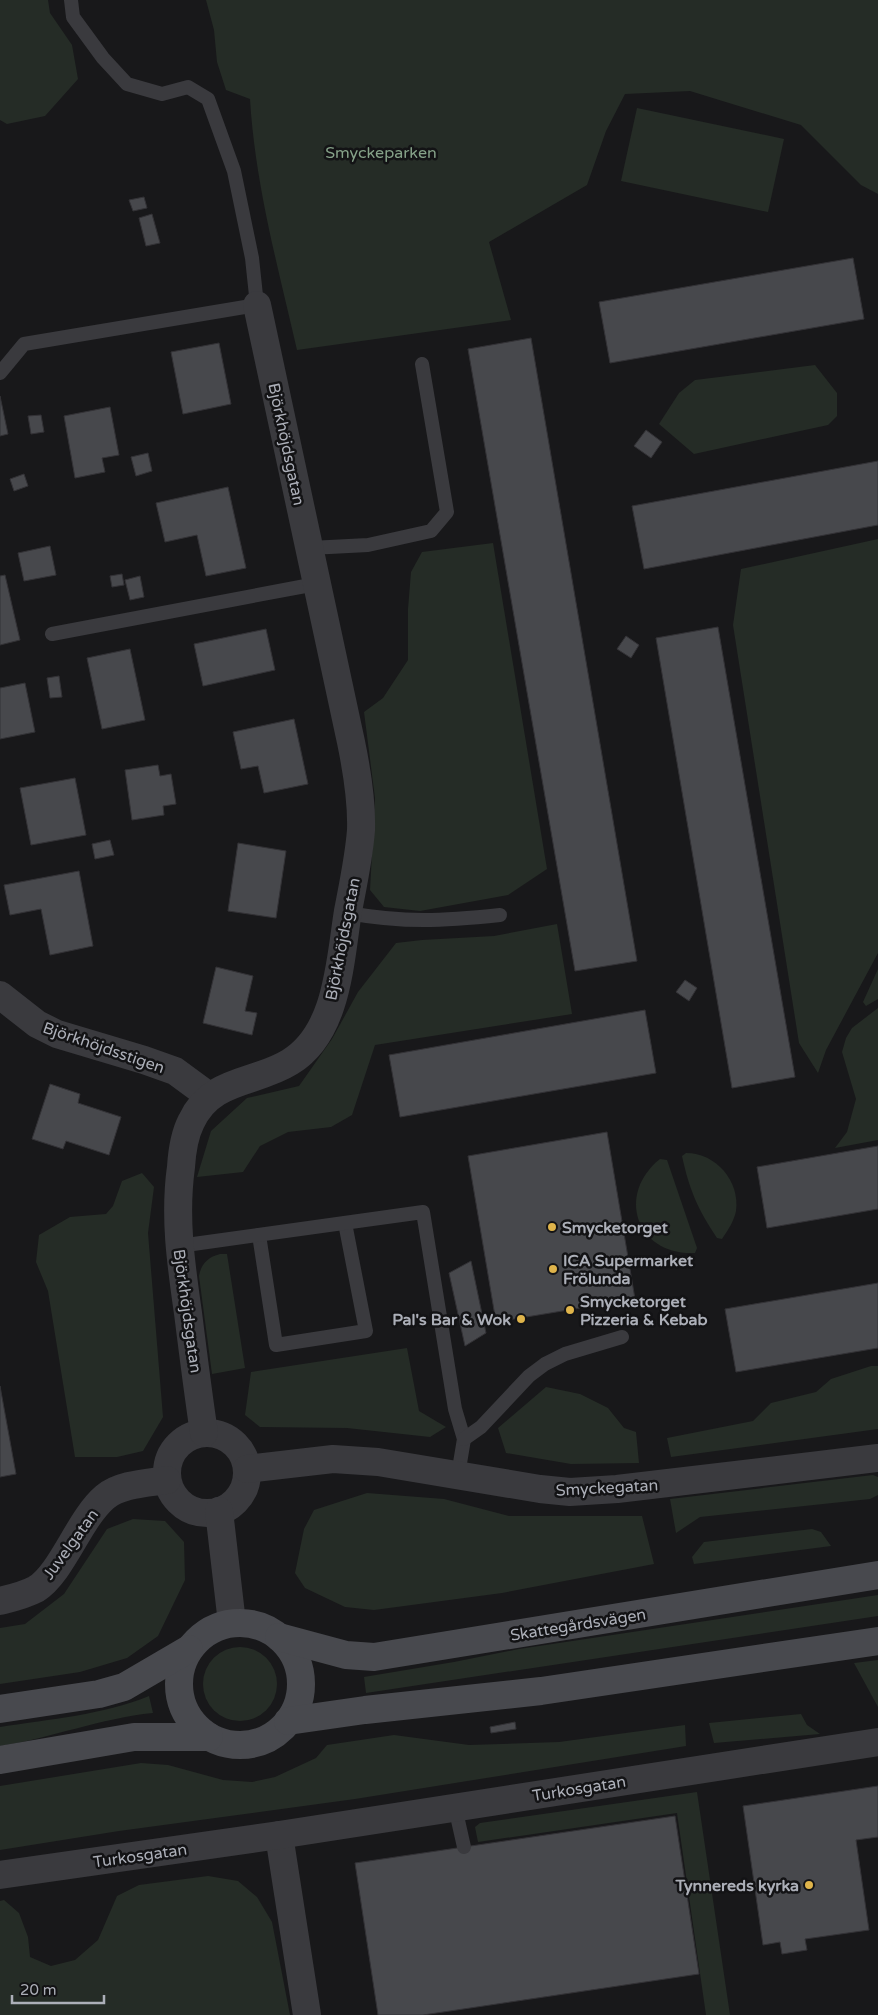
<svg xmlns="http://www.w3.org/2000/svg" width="878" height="2015" viewBox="0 0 878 2015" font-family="'Varela Round',sans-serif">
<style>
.green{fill:#252c26}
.building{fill:#47484c;stroke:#333236}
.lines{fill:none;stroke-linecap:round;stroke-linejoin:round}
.lane{stroke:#3a3a3e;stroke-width:14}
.street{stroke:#3a3a3e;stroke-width:28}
.secondary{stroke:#48494e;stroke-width:28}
.poi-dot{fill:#dfb44b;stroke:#131315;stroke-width:2}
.labels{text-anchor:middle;stroke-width:5;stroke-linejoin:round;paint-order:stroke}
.park-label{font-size:16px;fill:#85a188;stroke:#131315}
.street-label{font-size:16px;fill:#acafb8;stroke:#131315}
.poi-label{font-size:16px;font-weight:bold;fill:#acafb8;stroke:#131315;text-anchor:start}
</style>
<rect width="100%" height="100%" fill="#18181a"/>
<g class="green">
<path d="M0,0H48L50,13L72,45L78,79L45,116L7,124L0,120Z"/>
<path d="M206,0H878V194L861,185L801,125L690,91L625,94L606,131L587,185L489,242L511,320L297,350C278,267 255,184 250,99L226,90L217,62L214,30Z"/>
<path d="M637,108L784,139L768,212L621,181Z"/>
<path d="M815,365L837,393V416L828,425L694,454L659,424L679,393L695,380Z"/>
<path d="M878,539V953L826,1050L818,1073L799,1043L733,625L741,569Z"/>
<path d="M493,543L547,869L508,895L420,911L384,907L370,890L375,798L364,712L383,698L408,660V609L411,572L422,552Z"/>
<path d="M557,924L572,1014L375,1045L352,1115L331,1127L288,1132L260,1146L243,1172L197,1177L211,1131L247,1098L299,1086L332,1039L358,992L396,943L422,940L494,936Z"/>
<path d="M878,969V999L866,1006L863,1002Z"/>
<path d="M878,1008V1140L835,1148L847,1132L856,1099L842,1052L846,1038L852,1028Z"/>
<path d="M686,1153C716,1153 740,1181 736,1211C734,1221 728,1230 722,1239L717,1238C698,1210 689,1189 682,1156Z"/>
<path d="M660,1159L667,1160L697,1248L695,1253C637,1256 615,1195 660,1159Z"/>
<path d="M142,1173L154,1187L148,1233L163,1417L143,1451L117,1457H75L48,1291L36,1262L39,1235L70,1217L106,1214L113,1206L122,1181Z"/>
<path d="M220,1254H227L245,1368L212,1374L199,1276C201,1264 208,1257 220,1254Z"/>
<path d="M407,1348L419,1411L446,1427L430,1437L347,1428L260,1427L245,1415L251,1372Z"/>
<path d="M871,1366H878V1429L671,1457L667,1438L753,1421L771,1403L816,1392L831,1379Z"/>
<path d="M546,1387L580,1394L608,1408L624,1428L636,1432L639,1463L571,1464L506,1453L498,1428Z"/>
<path d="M873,1475L878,1477V1495L870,1499L700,1517L676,1533L670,1499Z"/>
<path d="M367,1493L444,1499L509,1516H642L654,1564L502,1593L374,1610L345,1607L305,1588L295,1573L304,1529L314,1510Z"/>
<path d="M133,1519L165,1521L184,1542L185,1580L158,1636L127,1658L80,1672L0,1684V1628L25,1624L64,1594L107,1529Z"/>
<path d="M812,1529L821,1532L831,1546L694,1564L692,1557L704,1542Z"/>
<path d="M878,1595V1616L366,1693L364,1677L454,1662L519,1649Z"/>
<circle cx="240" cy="1684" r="37"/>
<path d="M878,1660V1707L854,1663Z"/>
<path d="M149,1696L153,1713C101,1718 52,1738 0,1746V1727C51,1719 102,1715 149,1696Z"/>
<path d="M801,1714L807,1725L820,1734L714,1743L709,1723Z"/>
<path d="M685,1725L686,1746L355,1799L119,1831L0,1850V1786L141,1763L168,1765L223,1780L252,1782L275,1777L316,1758L327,1745L394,1735L469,1745L559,1742Z"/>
<path d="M697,1792L730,2015H706L677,1813L478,1842L475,1827L480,1823Z"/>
<path d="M208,1876L238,1881L257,1897L272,1922L290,2015H0V1901L4,1900L19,1913L28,1937L30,1957L51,1966L75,1960L98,1940L117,1896L139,1885Z"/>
</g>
<g class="building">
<path d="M144,197L147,208L133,211L129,200Z"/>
<path d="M152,214L160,243L146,246L139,218Z"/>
<path d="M853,258L864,319L610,363L599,302Z"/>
<path d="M531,338L637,961L575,971L468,349Z"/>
<path d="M219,343L231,404L183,414L171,352Z"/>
<path d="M0,396L8,434L0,436Z"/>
<path d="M110,407L119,455L102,458L105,472L75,478L64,416Z"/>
<path d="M41,415L44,432L31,434L28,416Z"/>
<path d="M646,430L662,442L651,458L634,446Z"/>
<path d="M148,453L152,471L136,476L131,457Z"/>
<path d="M878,461V525L644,569L632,506Z"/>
<path d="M24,474L28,486L14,491L10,479Z"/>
<path d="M228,487L246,568L206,576L197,535L165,542L156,503Z"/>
<path d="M50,546L56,575L24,581L18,553Z"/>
<path d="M122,574L124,585L112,587L110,576Z"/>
<path d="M5,575L20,640L0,645V576Z"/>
<path d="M140,576L144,597L130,600L125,580Z"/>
<path d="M718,627L795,1077L732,1088L656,638Z"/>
<path d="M266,629L275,670L203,686L194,644Z"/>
<path d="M626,636L639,645L631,658L617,649Z"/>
<path d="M130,649L145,720L102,729L87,658Z"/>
<path d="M59,676L62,697L50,698L47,678Z"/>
<path d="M25,683L35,732L0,739V688Z"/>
<path d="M294,719L308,784L264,793L258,766L241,769L233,732Z"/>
<path d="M158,765L160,776L171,774L176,804L163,806L164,815L132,820L125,770Z"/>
<path d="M75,778L86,835L31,845L20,788Z"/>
<path d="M110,840L114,855L95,859L92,844Z"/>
<path d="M238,843L286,851L276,918L228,911Z"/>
<path d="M79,871L93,946L50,955L41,909L10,915L4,885Z"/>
<path d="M216,967L253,976L245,1011L257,1013L252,1035L203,1023Z"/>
<path d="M685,980L697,988L689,1001L676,992Z"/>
<path d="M645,1010L656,1073L400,1117L389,1055Z"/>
<path d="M50,1084L80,1094L78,1103L121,1117L109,1155L66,1141L63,1149L32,1139Z"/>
<path d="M607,1132L635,1299L496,1322L468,1156Z"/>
<path d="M878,1146V1209L767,1228L757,1167Z"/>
<path d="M471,1261L486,1333L465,1346L449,1273Z"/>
<path d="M878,1283V1348L736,1372L725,1309Z"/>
<path d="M0,1386L16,1474L0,1477Z"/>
<path d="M515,1722L516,1729L491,1733L490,1727Z"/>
<path d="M878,1786V1837L856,1840L869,1930L805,1939L807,1950L782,1954L780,1942L763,1945L743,1806Z"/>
<path d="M675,1816L699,1974L423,2015H378L355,1863Z"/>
</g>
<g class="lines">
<g class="lane">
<path d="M0,373L24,344L257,305L252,258L234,171L208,99L188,87L162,94L127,84L103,58L73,17L71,0"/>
<path d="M310,548L368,545L431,531L447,512L422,364"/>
<path d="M52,634L316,584"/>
<path d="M348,913C404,923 443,921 500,915"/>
<path d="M259,1235L276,1345L366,1331L345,1223"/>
<path d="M179,1246L423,1212L455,1409L464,1439L458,1475"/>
<path d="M464,1439L481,1427L529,1376L545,1364L565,1354L622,1337"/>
<path d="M455,1807L464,1847"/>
</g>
<g class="street">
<path d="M0,995L37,1024L57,1034L144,1060L175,1071L209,1096"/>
<circle cx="207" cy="1473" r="40"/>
<path d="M204,1433C198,1393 193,1353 188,1313C181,1264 174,1217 181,1167C182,1151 184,1136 191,1122C211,1078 255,1084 290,1062C338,1033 340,960 348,911C353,885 359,857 361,830C362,800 357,771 351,742L257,305"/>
<path d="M247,1469L333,1459L378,1462L540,1489L570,1492L617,1489L878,1458"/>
<path d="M219,1511L232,1623"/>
<path d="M0,1601C12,1598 25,1595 36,1589C62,1573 79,1519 105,1497C120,1484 148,1483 167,1480"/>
<path d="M279,1835L307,2015"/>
<path d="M0,1875L279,1835L878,1742"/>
</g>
<g class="secondary">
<circle cx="240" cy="1684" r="61"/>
<path d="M279,1637L346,1655L374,1657L878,1575"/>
<path d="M0,1709L99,1694L124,1687L189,1649"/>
<path d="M288,1721L365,1710L541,1691L878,1641"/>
<path d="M0,1760L134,1737H209"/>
</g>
</g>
<g class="poi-dot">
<circle cx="552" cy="1227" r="5"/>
<circle cx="553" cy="1269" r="5"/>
<circle cx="570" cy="1310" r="5"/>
<circle cx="521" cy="1319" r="5"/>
<circle cx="809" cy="1885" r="5"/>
</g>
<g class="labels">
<g class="park-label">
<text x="381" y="158">Smyckeparken</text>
</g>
<g class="street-label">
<text transform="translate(287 444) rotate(78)" y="6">Björkhöjdsgatan</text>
<text transform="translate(342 939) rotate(-79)" y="6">Björkhöjdsgatan</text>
<text transform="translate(104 1047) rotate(19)" y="6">Björkhöjdsstigen</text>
<text transform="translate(188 1311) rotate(82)" y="6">Björkhöjdsgatan</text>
<text transform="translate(607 1487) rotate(-3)" y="6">Smyckegatan</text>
<text transform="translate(70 1544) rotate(-54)" y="6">Juvelgatan</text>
<text transform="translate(578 1624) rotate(-9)" y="6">Skattegårdsvägen</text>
<text transform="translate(579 1788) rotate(-9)" y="6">Turkosgatan</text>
<text transform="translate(140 1855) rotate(-8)" y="6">Turkosgatan</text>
</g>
<g class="poi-label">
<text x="562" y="1233">Smycketorget</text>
<text x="563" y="1266">ICA Supermarket<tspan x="563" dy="18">Frölunda</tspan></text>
<text x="580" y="1307">Smycketorget<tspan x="580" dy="18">Pizzeria &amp; Kebab</tspan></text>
<text x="511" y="1325" text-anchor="end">Pal's Bar &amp; Wok</text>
<text x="799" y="1891" text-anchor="end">Tynnereds kyrka</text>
</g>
</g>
<path d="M12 1995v8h92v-8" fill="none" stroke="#acafb8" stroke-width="2.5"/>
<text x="20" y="1995" font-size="15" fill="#acafb8" stroke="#131315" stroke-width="4" paint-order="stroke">20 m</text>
</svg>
